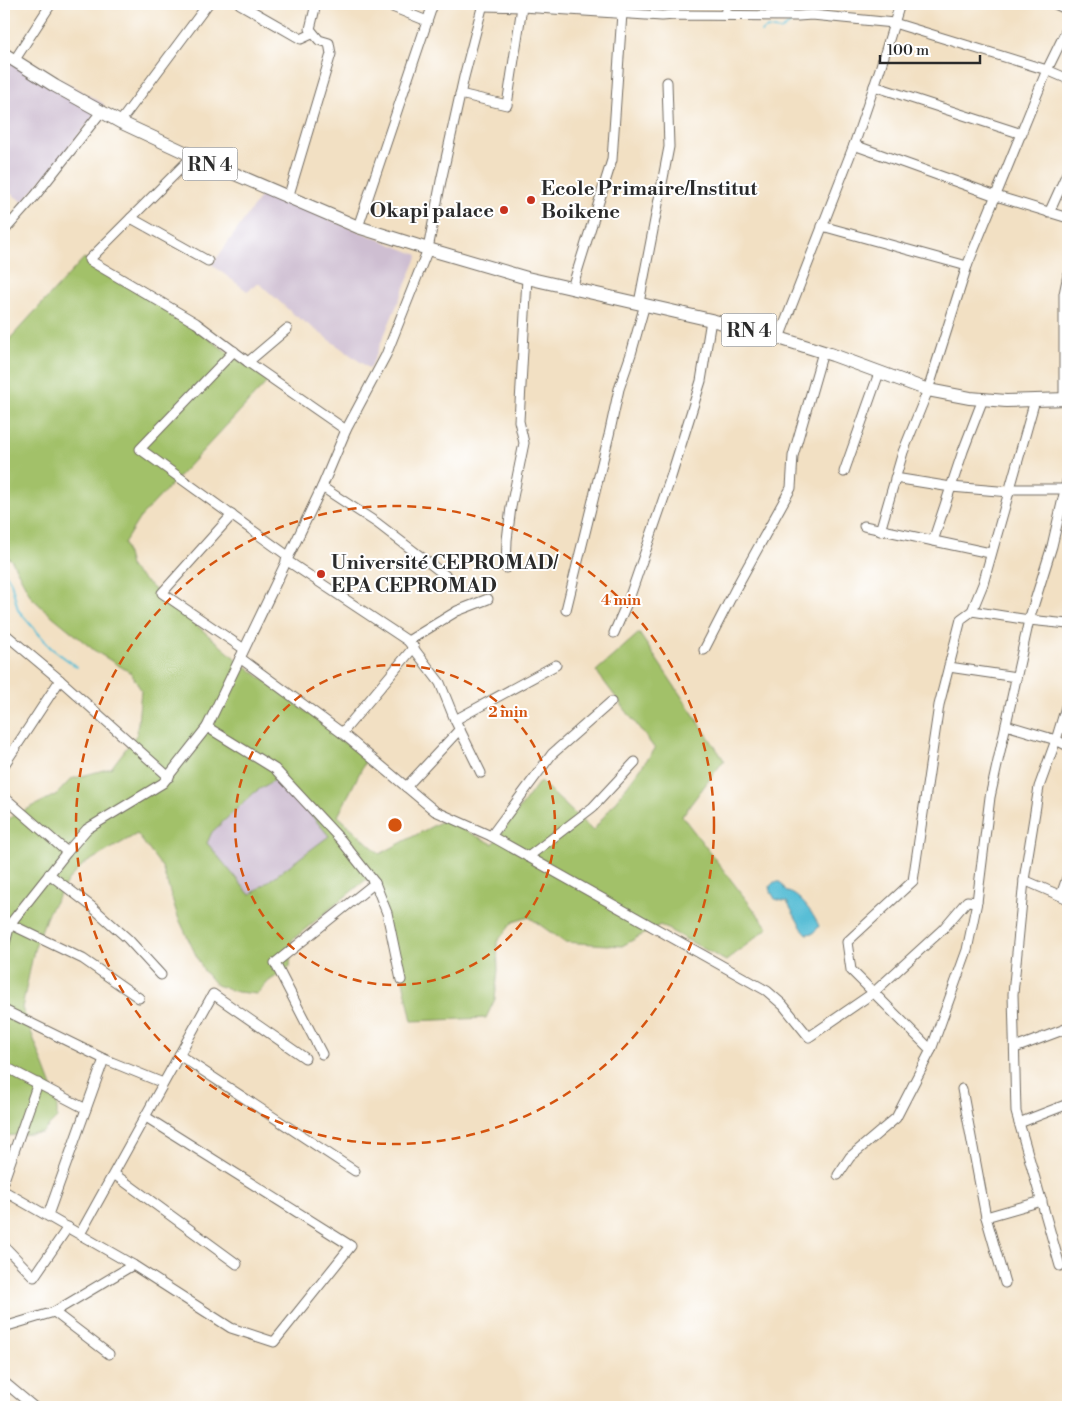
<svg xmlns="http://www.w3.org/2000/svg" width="1072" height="1411" viewBox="0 0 1072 1411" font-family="'Libre Bodoni',serif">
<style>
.industrial{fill:#cebed1}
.green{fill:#a2c169;stroke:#66764a;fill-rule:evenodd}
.water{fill:#59bed6;stroke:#427480}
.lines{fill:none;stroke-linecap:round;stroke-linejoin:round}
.stream{stroke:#59bed6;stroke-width:2}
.minor-casing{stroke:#716a60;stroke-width:11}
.highway-casing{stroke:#716a60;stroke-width:14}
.minor{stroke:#fff;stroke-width:9}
.highway{stroke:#fff;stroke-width:12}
.ring{fill:none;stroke:#d5540f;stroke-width:2.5;stroke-dasharray:9 6}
.poi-dot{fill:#c8321e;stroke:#fff;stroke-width:2}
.labels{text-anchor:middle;stroke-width:4;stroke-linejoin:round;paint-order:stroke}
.shield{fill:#fff;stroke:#6b6b6b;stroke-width:1}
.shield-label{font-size:19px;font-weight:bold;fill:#2b2b2b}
.poi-label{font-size:20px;font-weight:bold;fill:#2b2b2b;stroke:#fff;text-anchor:start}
.centre{fill:#d5540f;stroke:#fff;stroke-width:2.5}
.ring-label{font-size:15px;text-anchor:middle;font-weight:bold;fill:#d5540f;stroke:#fff;stroke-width:4;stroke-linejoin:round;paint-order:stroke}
</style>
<rect width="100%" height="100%" fill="#fff"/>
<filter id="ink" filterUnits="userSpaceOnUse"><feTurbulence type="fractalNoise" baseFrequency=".02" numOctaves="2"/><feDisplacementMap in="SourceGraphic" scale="10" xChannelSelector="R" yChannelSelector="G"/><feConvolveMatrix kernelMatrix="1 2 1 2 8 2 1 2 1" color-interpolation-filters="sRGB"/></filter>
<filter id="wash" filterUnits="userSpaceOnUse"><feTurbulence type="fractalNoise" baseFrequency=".0096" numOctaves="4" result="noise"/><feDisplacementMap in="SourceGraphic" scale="20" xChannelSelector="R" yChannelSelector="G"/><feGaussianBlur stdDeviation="1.12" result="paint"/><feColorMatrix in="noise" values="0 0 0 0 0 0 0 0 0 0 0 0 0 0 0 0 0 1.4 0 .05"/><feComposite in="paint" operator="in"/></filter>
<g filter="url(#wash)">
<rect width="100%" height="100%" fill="#f2e0c3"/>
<g class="industrial">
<path d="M20,57L104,104L23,202L4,189V58Z"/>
<path d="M263,193L418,255L370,369L292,313L259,283L247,291L212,265Z"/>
<path d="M279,776L330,836L250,896L207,843L212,832L255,792Z"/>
</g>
<path class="green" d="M84,258L188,324L268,381L139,519L124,543L131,569L235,658L329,729L366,760L338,816L380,854L444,820L493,844L540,781L593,831L655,749L596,671L639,633L724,760L682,816L768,928L726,961L660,925L622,946L564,942L529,917L513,922L497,942L498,970L495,999L486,1018L412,1021L402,976L385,916L368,878L292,940L290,967L269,981L257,994L237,992L216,985L203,970L178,917L162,867L137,834L84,864L69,879L48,913L34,950L22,1008L57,1100V1118L42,1133L4,1136V821L57,794L71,779L111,768L137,734L141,690L131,673L95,651L46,611L31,597L12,561L4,553V345ZM279,777L329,836L250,895L207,843L212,832L255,792Z"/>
<path class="water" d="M774,882H780L787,892C799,893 814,915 819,926L814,933L807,934L801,927L787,902L775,899L771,892L770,886Z"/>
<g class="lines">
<g class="stream">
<path d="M801,13L809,4"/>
<path d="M761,32L767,28L781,30L795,20"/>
<path d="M4,571L11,582L18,610L51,648L77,667"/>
</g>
</g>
</g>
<g filter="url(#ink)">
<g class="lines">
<defs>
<g id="minor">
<path d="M240,4L301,39L312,34"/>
<path d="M385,4L427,21"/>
<path d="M1055,4L1068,10"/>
<path d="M483,6L522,7L662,16L675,15L798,16L812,15L894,23L1047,70L1068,79"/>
<path d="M725,15L727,4"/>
<path d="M14,61L51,4"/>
<path d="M874,86L1022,134"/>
<path d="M460,94L507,105L522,7"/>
<path d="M120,122L208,4"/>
<path d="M854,145L996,196L1068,218"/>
<path d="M193,156L89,260L196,323L248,362L346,430"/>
<path d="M288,198L331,54L329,43L319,40L310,29L316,4"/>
<path d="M1049,213L1068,171"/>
<path d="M131,218L208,261"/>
<path d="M822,226L967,266"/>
<path d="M358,227L433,4"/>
<path d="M4,231L35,196L101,112"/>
<path d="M572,288L612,160L622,13"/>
<path d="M639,303L669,147L667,82"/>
<path d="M779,338L854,145L880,69L900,4"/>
<path d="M234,351L140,449L288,556"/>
<path d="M248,362L287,329"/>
<path d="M1064,399V294L1068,275"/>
<path d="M844,472L879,373"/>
<path d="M895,478L951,487L1010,492"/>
<path d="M322,487L377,523L450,579"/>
<path d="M1010,489H1068"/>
<path d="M232,515L162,593L244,649"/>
<path d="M864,526L990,553"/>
<path d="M880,531L903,452L928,390L967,266L1047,70L1068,27"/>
<path d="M933,541L963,451L983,399"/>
<path d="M286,560L408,641L440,683L455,720L481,773"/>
<path d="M506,568L507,540L511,507L524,443L519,421L527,278"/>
<path d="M566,610L609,435L619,389L631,354L645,304"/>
<path d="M972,611L1029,620L1068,624"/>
<path d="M4,633L60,680L169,777"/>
<path d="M614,633L630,596L671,477L701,381L711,320"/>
<path d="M408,641L457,611L488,599"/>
<path d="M704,650L737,586L791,488L793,456L823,352"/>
<path d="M240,658L342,733L435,811L491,836L767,991L783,1005L809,1037L873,993L943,929L967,901L977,902"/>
<path d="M949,667L1016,677"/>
<path d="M455,720L556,665"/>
<path d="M1006,725L1056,740L1068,746"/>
<path d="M207,727L275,769L341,840L375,883L387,913L401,980"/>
<path d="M342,733L414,647"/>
<path d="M4,765L60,680"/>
<path d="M406,787L460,729"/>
<path d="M4,797L67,852"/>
<path d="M491,836L552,754L611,702"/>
<path d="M528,857L593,807L635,762"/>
<path d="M49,874L91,906L128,939L161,975"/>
<path d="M1024,880L1068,899"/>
<path d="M1061,895L1068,875"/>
<path d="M10,924L83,959L139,998"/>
<path d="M4,947L10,924L67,852L87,829L163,783L207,727L322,487L346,430L386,355L428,249L441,181L464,77L483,4"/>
<path d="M4,1010L104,1059L163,1083"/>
<path d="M1015,1048L1068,1028"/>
<path d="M931,1050L851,970L847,942L913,881L939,705L961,619L972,611L983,584L1035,400"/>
<path d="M322,1054L275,963L375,883"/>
<path d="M179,1055L355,1171"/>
<path d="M4,1066L86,1109"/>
<path d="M962,1089L986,1217L1005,1283"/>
<path d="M1019,1123L1068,1104"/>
<path d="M114,1174L237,1264"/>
<path d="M838,1175L850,1157L896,1118L931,1050L967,950L977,902L990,797L1029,620L1052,546L1068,477"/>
<path d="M4,1180L38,1083"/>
<path d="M4,1191L133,1265L231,1328L274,1342L351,1246L146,1117"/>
<path d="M48,1215L104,1059"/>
<path d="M986,1217L1042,1201"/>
<path d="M80,1234L213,994L305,1058"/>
<path d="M4,1246L34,1277L68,1227"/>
<path d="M1060,1266L1016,1112L1013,994L1024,880L1039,787L1056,740L1068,700"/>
<path d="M54,1312L109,1354"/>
<path d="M4,1327L54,1312L133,1265"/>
<path d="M4,1382L34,1407"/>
</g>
<path id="highway" d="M4,54L55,86L120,122L193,156L358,227L428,249L527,278L711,320L779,338L833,355L928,390L970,398L1006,401L1068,399"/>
</defs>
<use href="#minor" class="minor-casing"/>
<use href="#highway" class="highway-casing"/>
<use href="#minor" class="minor"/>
<use href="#highway" class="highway"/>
</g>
</g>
<g class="ring">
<circle cx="395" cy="825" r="160"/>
<circle cx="395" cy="825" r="319"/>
</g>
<g class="poi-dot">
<circle cx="531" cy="200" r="5"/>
<circle cx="504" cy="210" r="5"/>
<circle cx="321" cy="574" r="5"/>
</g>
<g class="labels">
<g class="shield">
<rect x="182.5" y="147.5" width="55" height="33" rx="4"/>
<rect x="721.5" y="313.5" width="55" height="33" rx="4"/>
</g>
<g class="shield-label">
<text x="210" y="171">RN 4</text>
<text x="749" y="337">RN 4</text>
</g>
<g class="poi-label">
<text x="541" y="195">Ecole Primaire/Institut<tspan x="541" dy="23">Boikene</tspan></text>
<text x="494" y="217" text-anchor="end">Okapi palace</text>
<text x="331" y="569">Université CEPROMAD/<tspan x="331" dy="23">EPA CEPROMAD</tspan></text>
</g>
</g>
<circle cx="395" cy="825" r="8" class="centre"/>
<g class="ring-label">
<text x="621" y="605">4 min</text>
<text x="508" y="717">2 min</text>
</g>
<rect width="1072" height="1411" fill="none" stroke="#fff" stroke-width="20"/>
<path d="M880 55v8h100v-8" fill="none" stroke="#2b2b2b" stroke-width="2.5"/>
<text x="887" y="55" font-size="15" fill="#2b2b2b" stroke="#ffffff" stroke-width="4" paint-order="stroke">100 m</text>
</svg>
